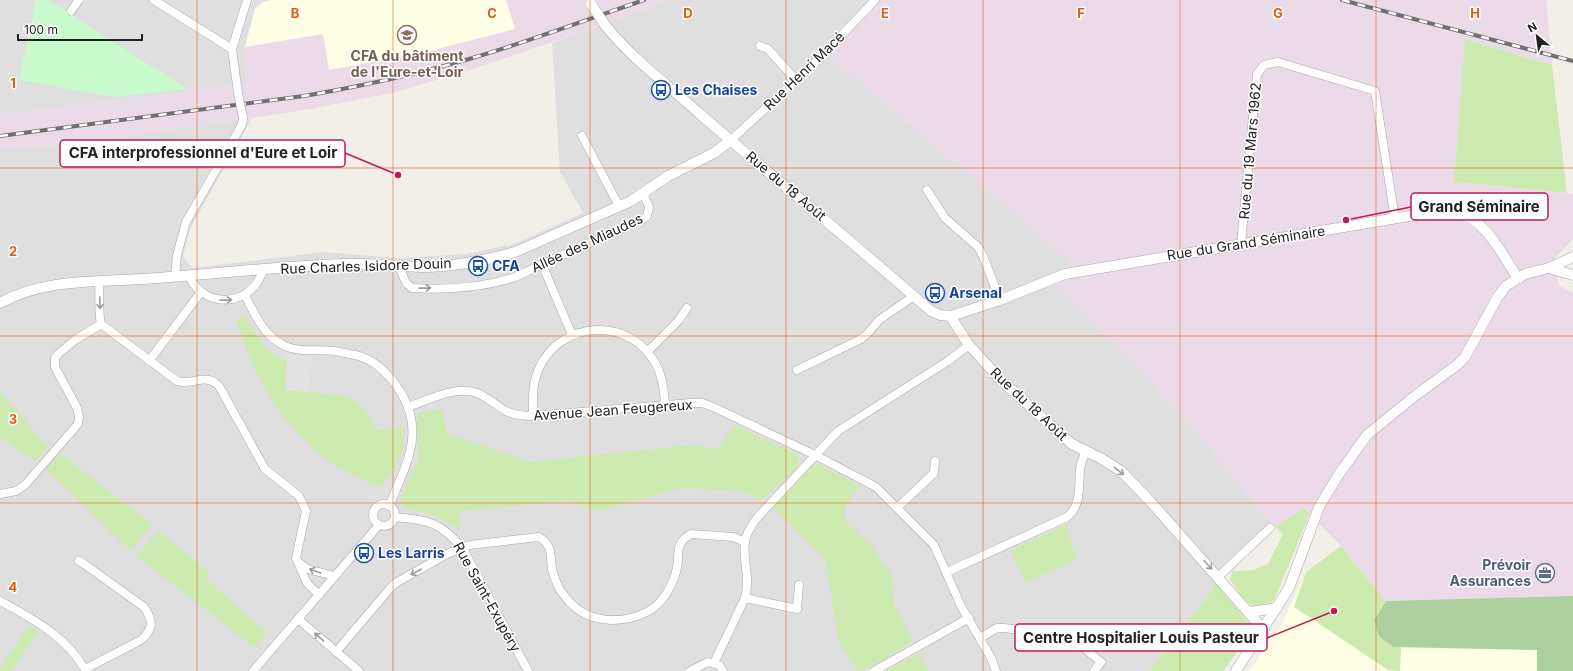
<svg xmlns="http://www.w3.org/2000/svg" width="1573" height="671" viewBox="0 0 1573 671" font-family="Inter,sans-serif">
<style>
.residential{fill:#e0dfdf}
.industrial{fill:#ebdbe8}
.education{fill:#ffffe5}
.grass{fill:#cdebb0}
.forest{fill:#add19e}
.park{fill:#c8facc}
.parking{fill:#e2e2e2}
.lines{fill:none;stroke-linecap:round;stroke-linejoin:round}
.minor-casing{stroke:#a9a9a9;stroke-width:9}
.tertiary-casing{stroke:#a9a9a9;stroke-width:11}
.minor{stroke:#fff;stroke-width:8}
.tertiary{stroke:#fff;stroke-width:10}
.rail-casing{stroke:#707070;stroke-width:4}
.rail{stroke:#fff;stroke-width:2.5;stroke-dasharray:8;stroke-linecap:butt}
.minor-bridge-casing{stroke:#a9a9a9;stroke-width:9;stroke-linecap:butt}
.tertiary-bridge-casing{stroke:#a9a9a9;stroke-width:11;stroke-linecap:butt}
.minor-bridge{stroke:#fff;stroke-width:8}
.tertiary-bridge{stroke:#fff;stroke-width:10}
.oneway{stroke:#9c9c9c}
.grid{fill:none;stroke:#e8590c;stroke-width:1;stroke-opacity:0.55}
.labels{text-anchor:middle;stroke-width:3;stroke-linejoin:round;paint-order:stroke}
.education-label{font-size:14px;font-weight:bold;fill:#785e54;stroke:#fff}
.street-label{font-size:14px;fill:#222;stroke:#fff}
.transit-label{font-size:14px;font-weight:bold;fill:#164399;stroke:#fff;text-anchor:start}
.service-label{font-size:14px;font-weight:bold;fill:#4e5e75;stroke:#fff;text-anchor:end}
.grid-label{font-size:13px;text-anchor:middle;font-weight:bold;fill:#e8590c;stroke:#fff;stroke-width:3;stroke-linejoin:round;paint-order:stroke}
.leader{fill:none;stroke:#c2185b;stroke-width:1.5}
.callout-dot{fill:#c2185b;stroke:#fff;stroke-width:1.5}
.callout{fill:#fff;stroke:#c2185b;stroke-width:1.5}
.callout-label{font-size:15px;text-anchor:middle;font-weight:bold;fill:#222}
</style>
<rect width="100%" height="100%" fill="#f2efe9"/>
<g class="residential">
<path d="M0,0H258L248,33L245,47L244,61L247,84L0,115Z"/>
<path d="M669,0H883L830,57L1072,262L1056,284L1131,360L1211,449L1275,527L1232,571L1215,582L1213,589L1149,671H0V149L60,145L252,118L190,229L183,257L193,268L323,252L400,258L466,254L514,244L583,213L560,172L552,43Z"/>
</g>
<g class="industrial">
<path d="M258,0H669L609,22L597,3L588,6L600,26L464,72L392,93L310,109L252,118L60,145L0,149V115L247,84L244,61L245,47L248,33Z"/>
<path d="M883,0H1546L1552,65L1466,39L1454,182L1573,194V239L1555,258L1559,285L1573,293V597L1386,601L1341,546L1304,508L1275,527L1211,449L1131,360L1056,284L1072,262L830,57Z"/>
</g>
<g class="education">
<path d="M270,0H506L515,29L430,51L329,70L323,34L245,47L255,9L263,2Z"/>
<path d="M1341,546L1386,601L1374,620L1393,647L1537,650V671H1249L1280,628L1306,572Z"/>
</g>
<g class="grass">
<path d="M1465,39L1552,65L1567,193L1454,182Z"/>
<path d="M245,317C255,332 268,358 287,359L286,390L348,396L364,408L377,430L404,427L403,450L392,473L380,488L338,468L312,448L288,422L276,407L254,369L236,320Z"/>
<path d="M0,392L48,447L36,461L0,438Z"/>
<path d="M442,409L447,434L531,462L691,445L717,449L735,426L800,455L797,469L760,501L742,491L681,488L599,511L568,501L460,511V531L437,516L405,508L400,500L418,459L417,413Z"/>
<path d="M60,454L152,524L131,551L46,469Z"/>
<path d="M813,461L860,486L845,507L846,522L873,548L892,576L894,603L913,642L861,671H858L839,642L825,559L772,506Z"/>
<path d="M1304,508L1310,514L1274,600C1271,602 1267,606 1263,607C1248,611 1238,590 1230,580L1232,571L1253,570L1268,564L1283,534L1275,527Z"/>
<path d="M1067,524L1076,560L1026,583L1010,550Z"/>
<path d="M159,531L210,573L206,579L267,633L254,647L137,556Z"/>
<path d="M1341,546L1386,601L1374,620L1393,647L1401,646L1400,671L1388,670L1294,607L1306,572Z"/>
<path d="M1215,582L1254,629L1223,671H1149L1213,589Z"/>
<path d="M29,626L38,632L12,671H0V669Z"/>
<path d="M918,653L928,671H886Z"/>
</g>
<path class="forest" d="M1573,596V671H1537V650L1393,647L1379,636L1374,620L1386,601Z"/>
<path class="park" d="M36,0H48L187,89L114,97L19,80Z"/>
<path class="parking" d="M287,354L312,357L309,392L286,390Z"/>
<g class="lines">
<defs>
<g id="minor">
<path d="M154,0L232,49"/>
<path d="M71,11L79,0"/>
<path d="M760,46L768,49L796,80"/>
<path d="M238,93L232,49L247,0"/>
<path d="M582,136L619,206"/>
<path d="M731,140L818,60L875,0"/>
<path d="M927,190L945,218L978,247L983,256L1000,300"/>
<path d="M1241,244L1257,74L1264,65L1278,62L1375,91L1395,219"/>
<path d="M542,264L572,335"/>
<path d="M399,266L406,283L412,288C447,290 482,288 515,277L642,219L647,216L649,207L643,193"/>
<path d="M189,276C205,311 254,306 263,269"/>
<path d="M175,277L177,255L186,222L239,130L242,124L243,118"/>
<path d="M99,282C100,294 98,313 101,324"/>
<path d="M245,295C254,313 264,336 283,345C298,353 318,349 334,351C341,352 349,354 355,355C370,358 384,370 393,381C428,426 409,459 389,506"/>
<path d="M101,324L177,381C192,386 206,372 219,386L265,469L299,496L306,511L296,558L307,583L319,595"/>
<path d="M647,352L679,320L687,308"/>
<path d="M149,361L201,292"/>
<path d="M797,370L861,339L868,333L879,320L914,296"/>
<path d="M408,407C429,400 455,385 477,393C487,397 496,405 506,411C514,415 524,416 533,416L691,403H702L713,407L815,455L876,487L934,545L961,606L991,658L996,671"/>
<path d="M533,416C533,405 532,391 535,380C548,325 621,312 652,358C662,372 664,388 665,405"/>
<path d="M0,494L16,491L25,485L78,424L79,417L77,408L55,367V358L58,354L75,340L101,324"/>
<circle cx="384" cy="515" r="11"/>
<path d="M897,508L934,473L935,461"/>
<path d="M395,517C428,520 441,522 463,549L528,671"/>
<path d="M79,561L84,564L144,607C153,620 154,629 141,640L85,669"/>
<path d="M298,562L308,569L334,576"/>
<path d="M947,572L1067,517C1081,507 1079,485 1080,469C1081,463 1084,456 1086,450"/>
<path d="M1218,577L1270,528"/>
<path d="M745,598L797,609L799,585"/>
<path d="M0,601C32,618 68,638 86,671"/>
<path d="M298,619L359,671"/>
<path d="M980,638L997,628H1003L1067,634L1101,662L1094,671"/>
<path d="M336,652L392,586L399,581L449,553L470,545L539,537C553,546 550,554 552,569C553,575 556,581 558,586C560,591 564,595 567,599C586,623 620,625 647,612C663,604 673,585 677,568C680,552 674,544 691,534L733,537L745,542"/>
<path d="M714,663L745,598C751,577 742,561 745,542C746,534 751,526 756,519L838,431L948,361L969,345"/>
<path d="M253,671L379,525"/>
<path d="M690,671L708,662L719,665L723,671"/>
<path d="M874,671L969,618"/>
</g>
<g id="tertiary">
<path d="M605,25C632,59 668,85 700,114C776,180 855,244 931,311L940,315L951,316L954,322L969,345L1001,380L1049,424L1072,444L1102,459L1121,471L1150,501L1264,630"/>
<path d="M1549,268L1573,275"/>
<path d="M0,303C43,279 94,282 142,279C209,275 276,266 344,264C370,263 396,266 422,267C450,267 489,260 515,252L631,201L668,176L714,153L731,140"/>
<path d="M951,316L1000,300L1065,274L1427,213C1436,213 1447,211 1455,212C1487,219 1501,254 1518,278"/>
<path d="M1250,612L1277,608"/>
<path d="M1236,671L1289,588L1319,507L1339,474L1367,435L1416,395L1457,365L1465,357L1497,298L1506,286L1525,274L1549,268L1573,257"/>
</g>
</defs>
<use href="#minor" class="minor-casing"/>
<use href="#tertiary" class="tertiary-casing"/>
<use href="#minor" class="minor"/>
<use href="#tertiary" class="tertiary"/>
<defs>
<g id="rail">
<path d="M1342,0L1573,61"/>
<path d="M0,136L304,96C350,88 395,79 440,67C509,49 577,23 644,0"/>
</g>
</defs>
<use href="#rail" class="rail-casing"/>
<use href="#rail" class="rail"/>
<defs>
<path id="minor-bridge" d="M238,93L243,118"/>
<path id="tertiary-bridge" d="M591,4L605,25"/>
</defs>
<use href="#minor-bridge" class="minor-bridge-casing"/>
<use href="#tertiary-bridge" class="tertiary-bridge-casing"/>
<use href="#minor-bridge" class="minor-bridge"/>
<use href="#tertiary-bridge" class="tertiary-bridge"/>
</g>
<defs><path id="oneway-shaft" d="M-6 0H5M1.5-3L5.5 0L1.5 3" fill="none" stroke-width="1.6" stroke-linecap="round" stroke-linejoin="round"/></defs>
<g class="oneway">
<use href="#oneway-shaft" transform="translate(425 288) rotate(-1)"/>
<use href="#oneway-shaft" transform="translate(226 300) rotate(-2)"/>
<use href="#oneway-shaft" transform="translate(100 303) rotate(87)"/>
<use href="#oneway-shaft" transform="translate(1119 471) rotate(38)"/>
<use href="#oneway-shaft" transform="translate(1208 565) rotate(48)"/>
<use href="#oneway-shaft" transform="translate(315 571) rotate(-160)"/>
<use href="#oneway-shaft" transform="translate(416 572) rotate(152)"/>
<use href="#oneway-shaft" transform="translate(319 637) rotate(-139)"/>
</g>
<path class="grid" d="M197,0V671M393,0V671M590,0V671M786,0V671M983,0V671M1180,0V671M1376,0V671M0,168H1573M0,336H1573M0,503H1573"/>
<defs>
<symbol id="university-ring" viewBox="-11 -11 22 22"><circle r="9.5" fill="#fff" stroke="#8d6e63" stroke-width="1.5"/><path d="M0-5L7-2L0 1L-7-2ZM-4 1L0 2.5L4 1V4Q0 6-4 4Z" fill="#8d6e63"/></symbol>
<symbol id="bus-ring" viewBox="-11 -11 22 22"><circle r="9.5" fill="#fff" stroke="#1a4fb4" stroke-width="1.5"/><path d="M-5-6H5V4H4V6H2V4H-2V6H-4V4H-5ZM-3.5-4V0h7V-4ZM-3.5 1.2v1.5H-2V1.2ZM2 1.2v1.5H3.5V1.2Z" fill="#1a4fb4"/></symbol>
<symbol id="office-ring" viewBox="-11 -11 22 22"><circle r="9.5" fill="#fff" stroke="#5c6f8a" stroke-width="1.5"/><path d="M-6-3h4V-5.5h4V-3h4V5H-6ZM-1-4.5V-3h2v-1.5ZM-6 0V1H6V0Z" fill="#5c6f8a"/></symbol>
</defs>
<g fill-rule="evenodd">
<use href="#university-ring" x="396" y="24" width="22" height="22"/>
<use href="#bus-ring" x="650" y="79" width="22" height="22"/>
<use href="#bus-ring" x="467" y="255" width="22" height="22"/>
<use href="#bus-ring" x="924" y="282" width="22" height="22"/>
<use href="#bus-ring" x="353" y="542" width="22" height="22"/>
<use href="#office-ring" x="1534" y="562" width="22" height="22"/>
</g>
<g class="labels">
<g class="education-label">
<text x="407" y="61">CFA du bâtiment<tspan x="407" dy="16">de l'Eure-et-Loir</tspan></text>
</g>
<g class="street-label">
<text transform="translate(804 71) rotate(-44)" y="5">Rue Henri Macé</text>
<text transform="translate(1250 151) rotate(-85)" y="5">Rue du 19 Mars 1962</text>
<text transform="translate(786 186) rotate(40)" y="5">Rue du 18 Août</text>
<text transform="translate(587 243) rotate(-25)" y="5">Allée des Miaudes</text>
<text transform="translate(1246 243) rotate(-9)" y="5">Rue du Grand Séminaire</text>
<text transform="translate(366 266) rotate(-2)" y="5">Rue Charles Isidore Douin</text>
<text transform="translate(1029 404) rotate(43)" y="5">Rue du 18 Août</text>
<text transform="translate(613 410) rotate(-4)" y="5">Avenue Jean Feugereux</text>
<text transform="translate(487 597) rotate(61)" y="5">Rue Saint-Exupéry</text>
</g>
<g class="transit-label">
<text x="675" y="95">Les Chaises</text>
<text x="492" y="271">CFA</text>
<text x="949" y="298">Arsenal</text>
<text x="378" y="558">Les Larris</text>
</g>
<g class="service-label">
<text x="1531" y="570">Prévoir<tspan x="1531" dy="16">Assurances</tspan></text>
</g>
</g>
<g class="grid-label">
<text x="295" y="18">B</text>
<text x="492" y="18">C</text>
<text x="688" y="18">D</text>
<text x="885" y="18">E</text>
<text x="1081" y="18">F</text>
<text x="1278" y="18">G</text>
<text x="1475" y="18">H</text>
<text x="13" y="88">1</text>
<text x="13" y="256">2</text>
<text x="13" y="424">3</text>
<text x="13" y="592">4</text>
</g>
<path class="leader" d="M398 175L345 153M1346 220L1411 207M1334 611L1267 638"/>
<g class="callout-dot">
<circle cx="398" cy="175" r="4"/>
<circle cx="1346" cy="220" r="4"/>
<circle cx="1334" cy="611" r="4"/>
</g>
<g class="callout">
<rect x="60" y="140" width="285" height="27" rx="4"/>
<rect x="1411" y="193" width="137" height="27" rx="4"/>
<rect x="1015" y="624" width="252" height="27" rx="4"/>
</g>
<g class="callout-label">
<text x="203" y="158">CFA interprofessionnel d'Eure et Loir</text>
<text x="1479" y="212">Grand Séminaire</text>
<text x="1141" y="643">Centre Hospitalier Louis Pasteur</text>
</g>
<g transform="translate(1537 36) rotate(331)" stroke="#ffffff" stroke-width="3" paint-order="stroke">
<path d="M0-3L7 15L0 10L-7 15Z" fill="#222222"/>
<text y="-6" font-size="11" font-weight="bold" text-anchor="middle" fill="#222222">N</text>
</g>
<path d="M18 34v6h124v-6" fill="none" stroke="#222222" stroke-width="2"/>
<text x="24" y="34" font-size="12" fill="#222222" stroke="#ffffff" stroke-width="3" paint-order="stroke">100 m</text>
</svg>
